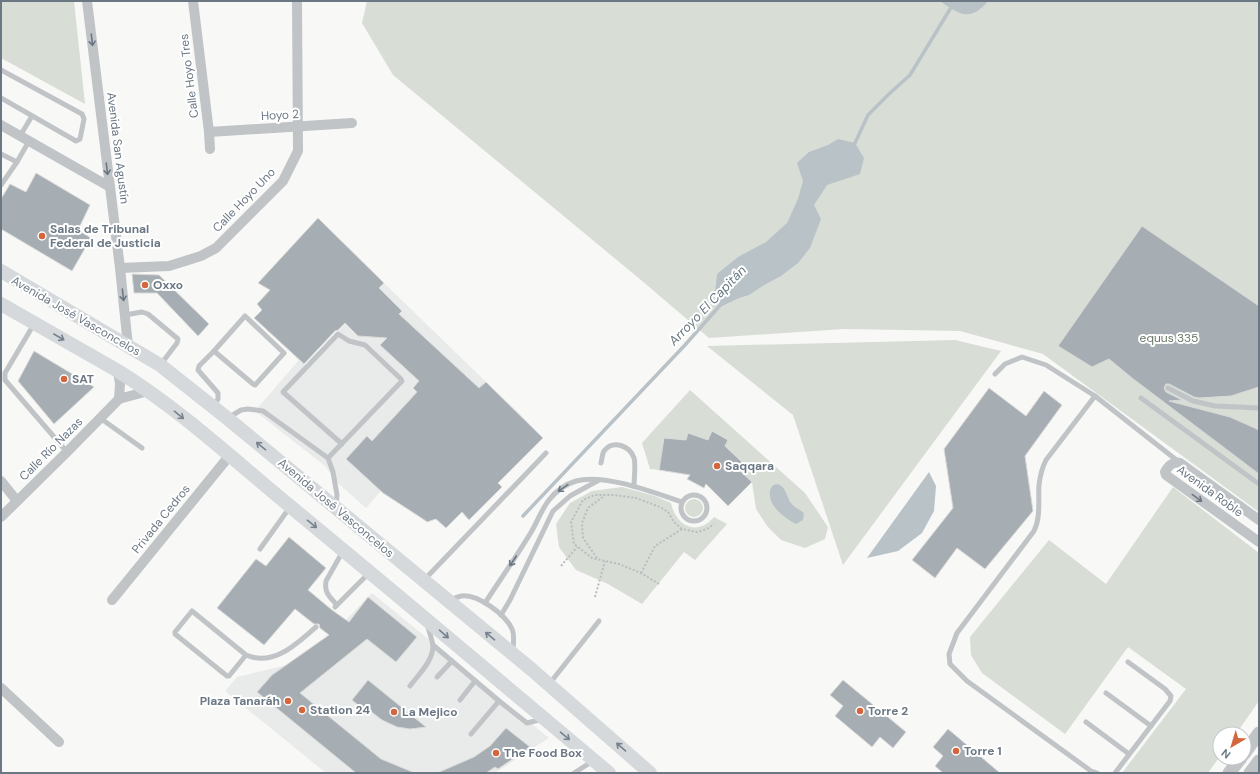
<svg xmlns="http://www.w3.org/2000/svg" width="1260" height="774" viewBox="0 0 1260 774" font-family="'DM Sans',sans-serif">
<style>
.built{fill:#e9eaea}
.green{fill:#d8ddd6}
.water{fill:#b9c2c7}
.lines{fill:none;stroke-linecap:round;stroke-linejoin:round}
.stream{stroke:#b9c2c7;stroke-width:3.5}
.building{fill:#a6adb3;stroke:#dadad9}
.path{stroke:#babdbf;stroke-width:2;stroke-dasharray:2 2;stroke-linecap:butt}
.service{stroke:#c0c4c7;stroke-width:5}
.minor{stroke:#c0c4c7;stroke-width:10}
.tertiary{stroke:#c0c4c7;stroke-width:13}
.secondary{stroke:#d5d9dc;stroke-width:14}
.oneway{stroke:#6b7884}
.oneway2{stroke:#76828d}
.poi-dot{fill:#d3663c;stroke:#fff;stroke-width:1.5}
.labels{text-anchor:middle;stroke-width:4;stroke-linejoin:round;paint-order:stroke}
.street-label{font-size:12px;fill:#6b7884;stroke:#fff}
.poi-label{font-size:12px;font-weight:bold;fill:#6b7884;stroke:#fff;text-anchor:start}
.park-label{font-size:12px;fill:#677765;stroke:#fff}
.water-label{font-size:13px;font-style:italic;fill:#67777f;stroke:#fff}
</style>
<rect width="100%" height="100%" fill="#f8f8f6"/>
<g class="built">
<path d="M384,283L486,382L399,470L366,508L339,484L325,466L255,411L299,360L305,365Z"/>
<path d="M372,593L549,738L495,773H326L225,691L237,677L287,665L336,630Z"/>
</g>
<g class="green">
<path d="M1,1H74L85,104L1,58Z"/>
<path d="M367,1H1259V512L1043,354L960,331L844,329L709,338L641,280L393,75L362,23Z"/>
<path d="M955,340L1001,351L843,565L793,415L707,346Z"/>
<path d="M690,390L805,493L828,527L825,539L805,548L781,540L767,526L756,509L752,482L738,469L742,461L725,446L728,440L712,431L708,440L688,433L686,440L664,438L659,470L650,469L642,443Z"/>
<path d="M622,487L655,496L671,503C676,526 697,537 714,517L727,524L695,560L684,552L642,604L608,584L576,570L559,547L556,524L570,503L592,491Z"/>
<path d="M1173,487L1259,553V701L1236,734H1220V756L1208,773H1122L1186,689L1128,647L1065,734L982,673L971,655L970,637L1049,540L1106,584Z"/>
<circle cx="694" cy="508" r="9"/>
</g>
<g class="water">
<path d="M940,1H988C971,22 959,15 940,1Z"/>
<path d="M838,139L855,143L864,158L860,174L827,185L814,205L821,219L810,248L798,263L781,276L764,285L749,295L739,298L720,307L715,294L717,274L738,257L766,242L787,223L798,199L803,181L797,163L809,152L828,145Z"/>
<path d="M929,472L936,486L934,511L922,533L898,551L867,558Z"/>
<path d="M776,484C786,485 786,496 791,503C794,507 800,510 804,513L803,520L796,524C786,519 768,506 770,492C770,490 771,488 772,486Z"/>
</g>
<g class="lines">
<g class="stream">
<path d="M852,145L855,143L868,115L889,94L910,75L955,1"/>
<path d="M523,516L685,345L723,302"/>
</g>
</g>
<g class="building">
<path d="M36,173L90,205L78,230L91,238L72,271L1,229V199L10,184L26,192Z"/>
<path d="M318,218L384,283L379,288L402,311L399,314L479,388L486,382L543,438L498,483L502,487L469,520L462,512L446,528L436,519L427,522L426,521L383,493L346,459L367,436L372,441L417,392L413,388L419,381L380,345L387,338L358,336L345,323L338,330L335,331L304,364L254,318L262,310L257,304L270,290L258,283Z"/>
<path d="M1142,226L1259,306V387L1231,396L1199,398L1194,397L1169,384H1166L1164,388L1166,392L1182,400L1169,401L1230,417L1257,429L1259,431V474L1132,378L1109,359L1092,367L1058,346Z"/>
<path d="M132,274L159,275L209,324L198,336L157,293H134Z"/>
<path d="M34,351L94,387L54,424L18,381Z"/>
<path d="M989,388L1026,416L1044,391L1062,405L1025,456L1033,511L985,569L957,548L935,578L912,560L953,508L944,449Z"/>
<path d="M712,431L728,440L725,446L742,462L738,469L752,482L728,506L706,484L704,488L687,479L690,475L659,470L664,438L686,440L688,433L708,440Z"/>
<path d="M289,537L326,568L308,590L332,610L349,622L368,597L417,637L396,662L367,639L300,693L381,759L415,773H356L257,692L272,675L329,635L320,628L319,624H314L295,609L264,645L217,608L256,559L266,566Z"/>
<path d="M368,680L426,727L410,729L397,727L382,720L369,710L365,711L352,700Z"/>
<path d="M843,680L906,732L893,748L880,737L872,747L835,716L843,706L830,695Z"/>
<path d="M506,728L530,747L498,769L495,767L486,773H437L474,757L490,746Z"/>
<path d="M948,729L1000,773H943L935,766L943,756L933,747Z"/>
</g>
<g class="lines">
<g class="path">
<path d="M597,558L583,538L582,523L588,508L604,496"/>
<path d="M561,566L577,547"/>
<path d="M641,573L655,546L682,529"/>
<path d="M659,584L641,573L619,564L592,558L574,544L571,522L583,500L595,495H614L636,498L660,507L668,512L674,522L682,529L697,532L707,529L714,524"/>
<path d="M595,597L605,561"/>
</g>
<g class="service">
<path d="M1,70L82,114L84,119L80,139L76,141L1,98"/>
<path d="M20,136L32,116"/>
<path d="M1,154L17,162"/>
<path d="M1,185L17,162L29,141"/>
<path d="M125,315L142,312L148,314L178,339L177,343L161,364"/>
<path d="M245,316L284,353L255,385L253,384L214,351Z"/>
<path d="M34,324L5,373V380L67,452"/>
<path d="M995,374L1005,364L1022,357L1046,365L1095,396L1179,462"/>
<path d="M1168,388L1193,401L1215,406L1259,408"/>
<path d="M1095,396L1046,460C1042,468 1040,476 1039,485C1038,500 1041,517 1034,531L957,633L949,654L950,664L967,681L1091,771L1097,773"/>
<path d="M1141,398L1259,484"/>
<path d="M214,406L218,399V393L198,370L199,366L214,351"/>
<path d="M100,418L142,448"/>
<path d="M228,418L241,410L248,409L263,411L328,458L333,472L337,495L336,505"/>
<path d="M328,458L402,381L401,379L365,345L349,341L338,334L283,392L342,444"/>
<path d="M601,463C602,460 602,454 604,451C613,439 630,446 634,458C636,463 634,479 634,486"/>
<circle cx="694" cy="508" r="13"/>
<path d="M260,549L290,507"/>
<path d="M424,580L546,453"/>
<path d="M449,601C453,599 457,597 461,596C477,593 506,615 512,629C515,635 513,644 513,651"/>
<path d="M485,603C500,580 516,557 530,534C537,523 541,510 549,500C556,491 566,484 576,481C604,473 655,493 682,502"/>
<path d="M337,605C330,597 324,593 326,581L343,551"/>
<path d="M335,607L369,573"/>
<path d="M501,615L510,600L553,511L570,496L599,480"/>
<path d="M433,645L499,701"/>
<path d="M246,655L229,676H227L175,634V632L192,611L246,655C274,667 296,644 316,627"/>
<path d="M437,677L452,661"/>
<path d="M550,683L599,621"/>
<path d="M410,686C419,674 433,661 433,646C432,639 429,631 427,624"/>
<path d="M1106,693L1151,726"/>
<path d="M460,700L475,681"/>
<path d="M1086,722L1129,754"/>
<path d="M471,734L499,701L527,723L543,719"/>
<path d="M574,773L593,761"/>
<path d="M1115,773L1170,701L1171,696L1165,689L1128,662"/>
</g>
<g class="minor">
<path d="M87,1L120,268L128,346"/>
<path d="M193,1L209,132L210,149"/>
<path d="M1,125L110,187"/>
<path d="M209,132L352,123"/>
<path d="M120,268L169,266L201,256L216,248L283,181L298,151L297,1"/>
<path d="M118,371L120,384L119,399"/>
<path d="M1,481L17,501"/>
<path d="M1,517L67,452L119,399L148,391"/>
<path d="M1259,520L1180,463C1173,461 1168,466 1165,472L1166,475L1259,542"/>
<path d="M112,600L230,455"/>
<path d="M1,688L59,742"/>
</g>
<g class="tertiary">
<path d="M1244,754L1259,733"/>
<path d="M1229,773L1241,758"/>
<path d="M1250,773L1259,761"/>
</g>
<g class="secondary">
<path d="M1,271L160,365L227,418L531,669L650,773"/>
<path d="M1,304L118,371C181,410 235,461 291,507C398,595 503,684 609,773"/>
</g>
</g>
<defs><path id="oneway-shaft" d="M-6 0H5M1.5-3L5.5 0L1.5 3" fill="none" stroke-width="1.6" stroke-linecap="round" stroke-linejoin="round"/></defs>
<g class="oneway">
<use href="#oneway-shaft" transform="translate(92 40) rotate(83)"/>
<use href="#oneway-shaft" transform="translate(107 169) rotate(83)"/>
<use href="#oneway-shaft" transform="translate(123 295) rotate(84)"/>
<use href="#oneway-shaft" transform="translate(563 488) rotate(145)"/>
<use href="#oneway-shaft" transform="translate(1197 498) rotate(36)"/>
<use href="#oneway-shaft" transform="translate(513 561) rotate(123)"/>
</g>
<g class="oneway2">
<use href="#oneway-shaft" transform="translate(59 337) rotate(30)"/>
<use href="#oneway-shaft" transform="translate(179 415) rotate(39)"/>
<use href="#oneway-shaft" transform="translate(261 446) rotate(-141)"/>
<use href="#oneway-shaft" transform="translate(312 524) rotate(39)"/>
<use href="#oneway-shaft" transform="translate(444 634) rotate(41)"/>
<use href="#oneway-shaft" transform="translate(490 636) rotate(-140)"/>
<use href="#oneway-shaft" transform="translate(565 736) rotate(40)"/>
<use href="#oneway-shaft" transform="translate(621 747) rotate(-139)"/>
</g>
<g class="poi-dot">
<circle cx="42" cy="236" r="4"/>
<circle cx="145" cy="285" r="4"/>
<circle cx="64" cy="379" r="4"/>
<circle cx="717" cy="466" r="4"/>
<circle cx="288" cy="701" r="4"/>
<circle cx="302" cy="710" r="4"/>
<circle cx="860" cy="711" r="4"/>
<circle cx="394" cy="712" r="4"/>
<circle cx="956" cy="751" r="4"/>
<circle cx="496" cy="753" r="4"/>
</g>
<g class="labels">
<g class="street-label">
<text transform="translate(189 76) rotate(-97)" y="4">Calle Hoyo Tres</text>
<text transform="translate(280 115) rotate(-3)" y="4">Hoyo 2</text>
<text transform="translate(118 148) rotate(83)" y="4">Avenida San Agustín</text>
<text transform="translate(244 200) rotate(-46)" y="4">Calle Hoyo Uno</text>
<text transform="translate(76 316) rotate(30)" y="4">Avenida José Vasconcelos</text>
<text transform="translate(51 449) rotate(-45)" y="4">Calle Río Nazas</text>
<text transform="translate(1210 491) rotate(36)" y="4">Avenida Roble</text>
<text transform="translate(336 508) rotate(40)" y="4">Avenida José Vasconcelos</text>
<text transform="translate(161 519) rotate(-51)" y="4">Privada Cedros</text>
</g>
<g class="poi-label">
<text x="50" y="233">Salas de Tribunal<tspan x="50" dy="14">Federal de Justicia</tspan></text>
<text x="153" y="289">Oxxo</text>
<text x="72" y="383">SAT</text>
<text x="725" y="470">Saqqara</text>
<text x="280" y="705" text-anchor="end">Plaza Tanaráh</text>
<text x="310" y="714">Station 24</text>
<text x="868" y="715">Torre 2</text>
<text x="402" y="716">La Mejico</text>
<text x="964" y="755">Torre 1</text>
<text x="504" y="757">The Food Box</text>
</g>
<g class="park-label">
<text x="1169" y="342">equus 335</text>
</g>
<g class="water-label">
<text transform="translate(707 305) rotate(-46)" y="5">Arroyo El Capitán</text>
</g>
</g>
<rect width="1260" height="774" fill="none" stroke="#6b7884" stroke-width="4"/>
<g transform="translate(1232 746) rotate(218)"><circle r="19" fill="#ffffff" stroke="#c4c9ce"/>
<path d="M0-3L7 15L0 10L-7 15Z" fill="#d3663c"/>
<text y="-6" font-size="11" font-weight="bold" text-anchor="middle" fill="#6b7884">N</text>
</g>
</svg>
